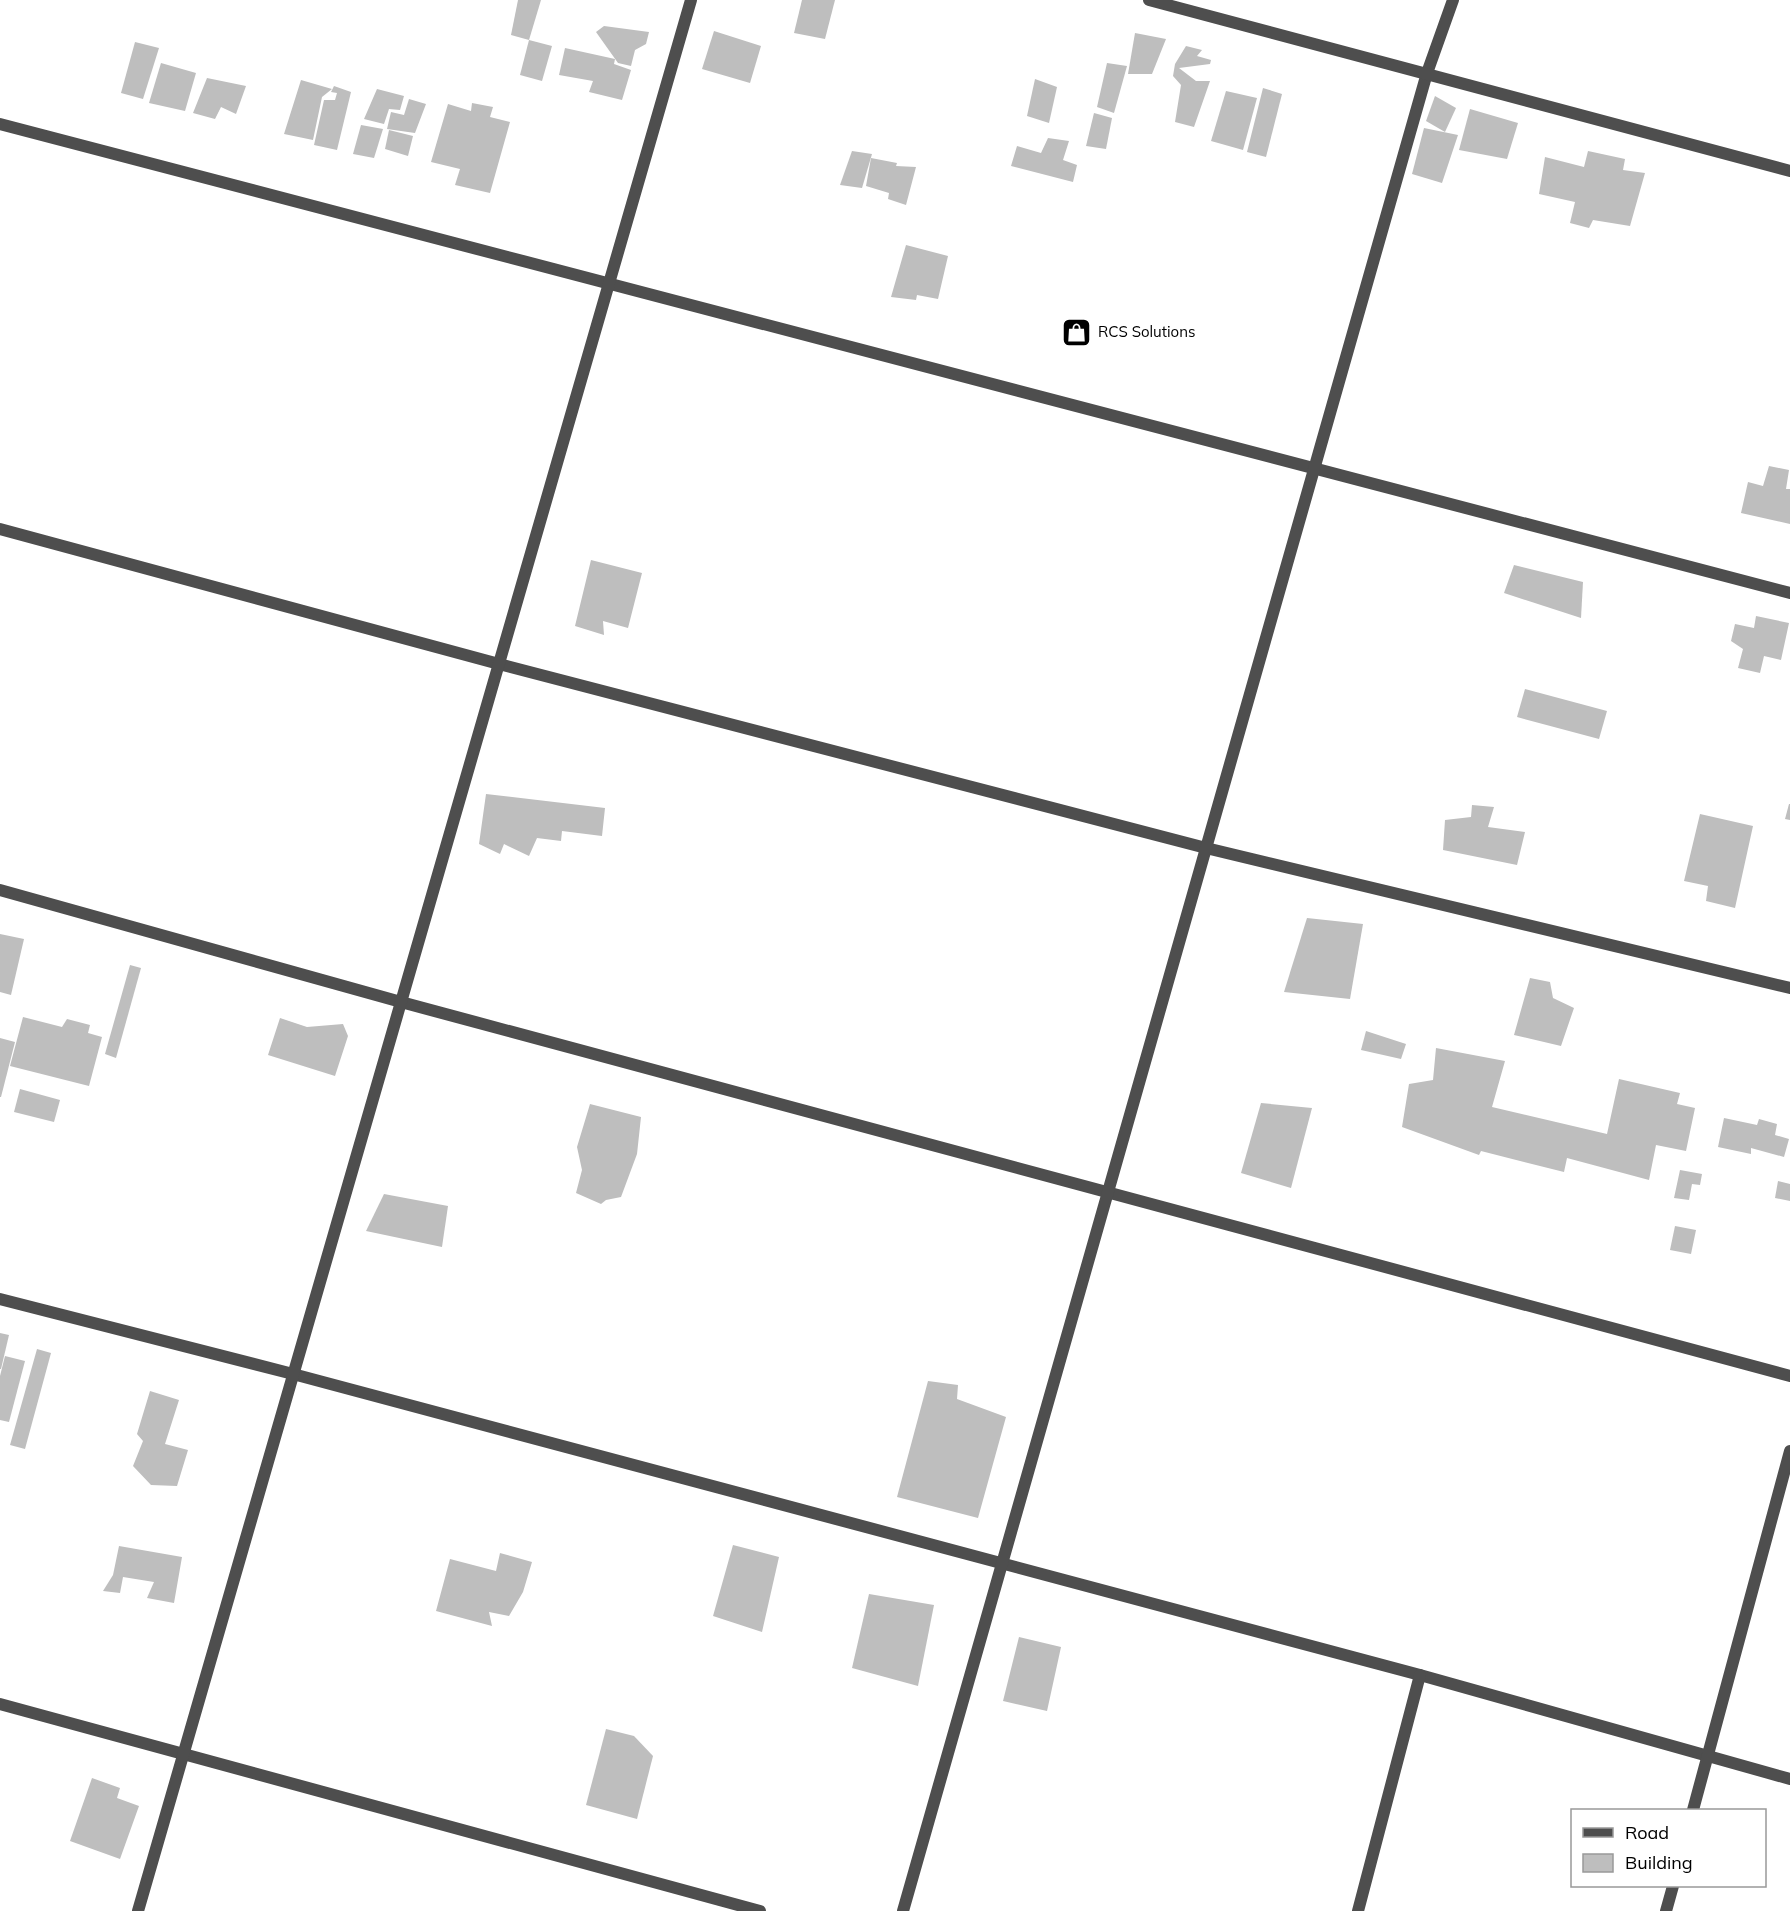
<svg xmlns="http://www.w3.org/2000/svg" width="1790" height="1911" viewBox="0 0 1790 1911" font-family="Mulish,sans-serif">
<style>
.building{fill:#bebebe}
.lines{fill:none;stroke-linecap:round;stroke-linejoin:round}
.minor{stroke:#4e4e4e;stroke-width:12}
.tertiary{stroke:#4e4e4e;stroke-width:12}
.labels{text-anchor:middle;stroke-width:4.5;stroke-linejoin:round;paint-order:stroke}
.poi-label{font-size:15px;fill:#000;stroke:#fff;text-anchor:start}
</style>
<rect width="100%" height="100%" fill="#fff"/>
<g class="building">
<path d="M518,0H541L529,40L511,35Z"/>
<path d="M802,0H835L825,39L794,33Z"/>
<path d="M604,26L649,32L646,44L635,50L631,66L618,63L596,32Z"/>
<path d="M714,31L761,46L750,83L702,69Z"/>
<path d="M1135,33L1166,39L1152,74H1128Z"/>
<path d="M529,40L552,46L542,81L520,75Z"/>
<path d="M135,42L159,48L143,99L121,93Z"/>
<path d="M1186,46L1202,50L1197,56L1211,60L1210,64L1179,68L1196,81H1210L1194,127L1175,122L1181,85L1173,76L1175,64Z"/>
<path d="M565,48L615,59L614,64L631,70L622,100L589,92L593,81L559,75Z"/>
<path d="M161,63L196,73L185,111L149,103Z"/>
<path d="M1107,63L1127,66L1114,113L1097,107Z"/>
<path d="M207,78L246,86L236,114L221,107L215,119L193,113Z"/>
<path d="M1035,79L1057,87L1049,123L1027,116Z"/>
<path d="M301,80L332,89L322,97L313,140L284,134Z"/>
<path d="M334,86L351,92L337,150L314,145L324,100H335L337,93L331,92Z"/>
<path d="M1263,88L1282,94L1266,157L1247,152Z"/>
<path d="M377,89L404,96L400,110L389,109L384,124L364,119Z"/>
<path d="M1226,91L1257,98L1243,150L1211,141Z"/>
<path d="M1435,96L1456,108L1445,132L1426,121Z"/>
<path d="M409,99L426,104L415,133L387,129L391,112L404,115Z"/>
<path d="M472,103L493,107L490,117L510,122L490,193L455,185L460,169L431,162L448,104L471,111Z"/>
<path d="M1470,109L1518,123L1507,159L1459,150Z"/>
<path d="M1094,113L1112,118L1106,149L1086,146Z"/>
<path d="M361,125L383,129L374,158L353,154Z"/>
<path d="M1424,128L1458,135L1442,183L1412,174Z"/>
<path d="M389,130L413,136L408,156L385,149Z"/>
<path d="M1048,138L1069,141L1063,160L1077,165L1073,182L1011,166L1017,146L1041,153Z"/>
<path d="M852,151L872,154L862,188L840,185Z"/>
<path d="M1588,151L1625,159L1623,170L1645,173L1630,226L1593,220L1589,228L1570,223L1575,202L1539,194L1545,157L1584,167Z"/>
<path d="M871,158L897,163L896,166L916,167L906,205L888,199L889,193L866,186Z"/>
<path d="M906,245L948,256L938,299L917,295L916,300L891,297Z"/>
<path d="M1769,466L1789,470L1786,489H1790V524L1741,513L1748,482L1763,486Z"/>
<path d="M591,560L642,573L628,628L603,621L604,635L575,626Z"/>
<path d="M1514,565L1583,582L1581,618L1504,593Z"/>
<path d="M1756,616L1789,623L1781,660L1764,656L1760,673L1738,668L1743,649L1731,641L1735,624L1754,628Z"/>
<path d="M1525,689L1607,711L1599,739L1517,717Z"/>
<path d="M486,794L605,808L602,836L562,831L561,841L537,838L529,856L504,844L500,854L479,844Z"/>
<path d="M1789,804H1790V820L1785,819Z"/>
<path d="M1472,805L1494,807L1488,827L1525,832L1517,865L1443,850L1445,820L1471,817Z"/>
<path d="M1700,814L1753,826L1735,908L1706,901L1708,886L1684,881Z"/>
<path d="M1307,918L1363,924L1350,999L1284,992Z"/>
<path d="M0,934L24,939L11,995L0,992Z"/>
<path d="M130,965L141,968L116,1058L105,1054Z"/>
<path d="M1530,978L1550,982L1553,998L1574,1008L1561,1046L1514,1035Z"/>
<path d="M23,1017L62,1027L67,1019L90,1025L88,1033L102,1037L89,1086L10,1066Z"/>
<path d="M280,1018L307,1027L343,1024L348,1036L335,1076L268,1055Z"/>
<path d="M1366,1031L1406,1044L1401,1059L1361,1050Z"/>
<path d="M0,1038L15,1042L1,1097H0Z"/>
<path d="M1436,1048L1505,1061L1492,1107L1607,1134L1619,1079L1680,1093L1677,1104L1695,1108L1686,1151L1656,1145L1649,1180L1567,1158L1564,1172L1481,1151L1479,1155L1402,1127L1409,1084L1433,1080Z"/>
<path d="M20,1089L60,1100L54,1122L14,1112Z"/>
<path d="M1261,1103L1312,1108L1291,1188L1241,1173Z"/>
<path d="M590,1104L641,1117L637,1154L621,1197L606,1200L601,1204L576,1193L582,1170L577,1147Z"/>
<path d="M1724,1118L1757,1125L1759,1119L1777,1124L1775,1135L1789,1139L1784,1157L1751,1148V1154L1718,1147Z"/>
<path d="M1680,1170L1702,1174L1700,1185L1692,1184L1689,1200L1674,1198Z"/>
<path d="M1778,1181L1790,1184V1201L1775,1198Z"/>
<path d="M384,1194L448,1206L442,1247L366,1231Z"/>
<path d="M1675,1226L1696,1230L1691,1254L1670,1250Z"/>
<path d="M0,1333L9,1335L1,1369H0Z"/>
<path d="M37,1349L51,1353L25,1449L10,1445Z"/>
<path d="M5,1356L25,1361L9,1422L0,1420V1376Z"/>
<path d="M928,1381L958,1385L957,1399L1006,1417L978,1518L897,1497Z"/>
<path d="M150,1391L179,1400L165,1444L188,1450L177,1486L151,1485L133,1466L143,1441L137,1434Z"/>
<path d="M733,1545L779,1557L762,1632L713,1616Z"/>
<path d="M119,1546L182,1557L174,1603L147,1598L154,1582L123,1577L120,1593L103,1591L113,1575Z"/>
<path d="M500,1553L532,1562L523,1592L509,1616L489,1612L492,1626L436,1611L450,1559L496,1571Z"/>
<path d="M869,1594L934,1605L918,1686L852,1668Z"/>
<path d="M1019,1637L1061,1647L1047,1711L1003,1701Z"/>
<path d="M606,1729L634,1736L653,1756L637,1819L586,1805Z"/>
<path d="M92,1778L120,1788L117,1798L139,1806L120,1859L70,1841Z"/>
</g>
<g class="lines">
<g class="minor">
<path d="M0,124L1790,593"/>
<path d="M0,529L499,664L1206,848L1790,988"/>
<path d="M0,890L401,1002L1790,1376"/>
<path d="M0,1299L293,1374L1420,1675L1790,1779"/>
<path d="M0,1704L760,1911"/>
<path d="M1693,1810L1790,1451"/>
<path d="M138,1911L691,0"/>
<path d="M903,1911L1427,73L1453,0"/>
<path d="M1358,1911L1420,1675"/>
<path d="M1666,1911L1673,1886"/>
</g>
<path class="tertiary" d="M1149,0L1790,171"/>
</g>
<defs>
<symbol id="shop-square" viewBox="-11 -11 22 22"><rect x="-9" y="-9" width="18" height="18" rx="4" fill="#000" stroke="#fff"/><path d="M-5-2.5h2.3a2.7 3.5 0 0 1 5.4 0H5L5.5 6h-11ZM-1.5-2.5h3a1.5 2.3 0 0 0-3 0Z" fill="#fff"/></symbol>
</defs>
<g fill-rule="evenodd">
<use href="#shop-square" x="1060" y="316" width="33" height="33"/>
</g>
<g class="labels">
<g class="poi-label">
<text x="1098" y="337">RCS Solutions</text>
</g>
</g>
<rect x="1571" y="1809" width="195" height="78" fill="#ffffff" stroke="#999999" stroke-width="1.5"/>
<rect x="1583" y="1828" width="30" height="9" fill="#4e4e4e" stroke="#999999" stroke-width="1.5"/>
<text x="1625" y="1839" font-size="18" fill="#000000">Road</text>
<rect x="1583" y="1854" width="30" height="18" fill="#bebebe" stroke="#999999" stroke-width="1.5"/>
<text x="1625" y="1869" font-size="18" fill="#000000">Building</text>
</svg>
